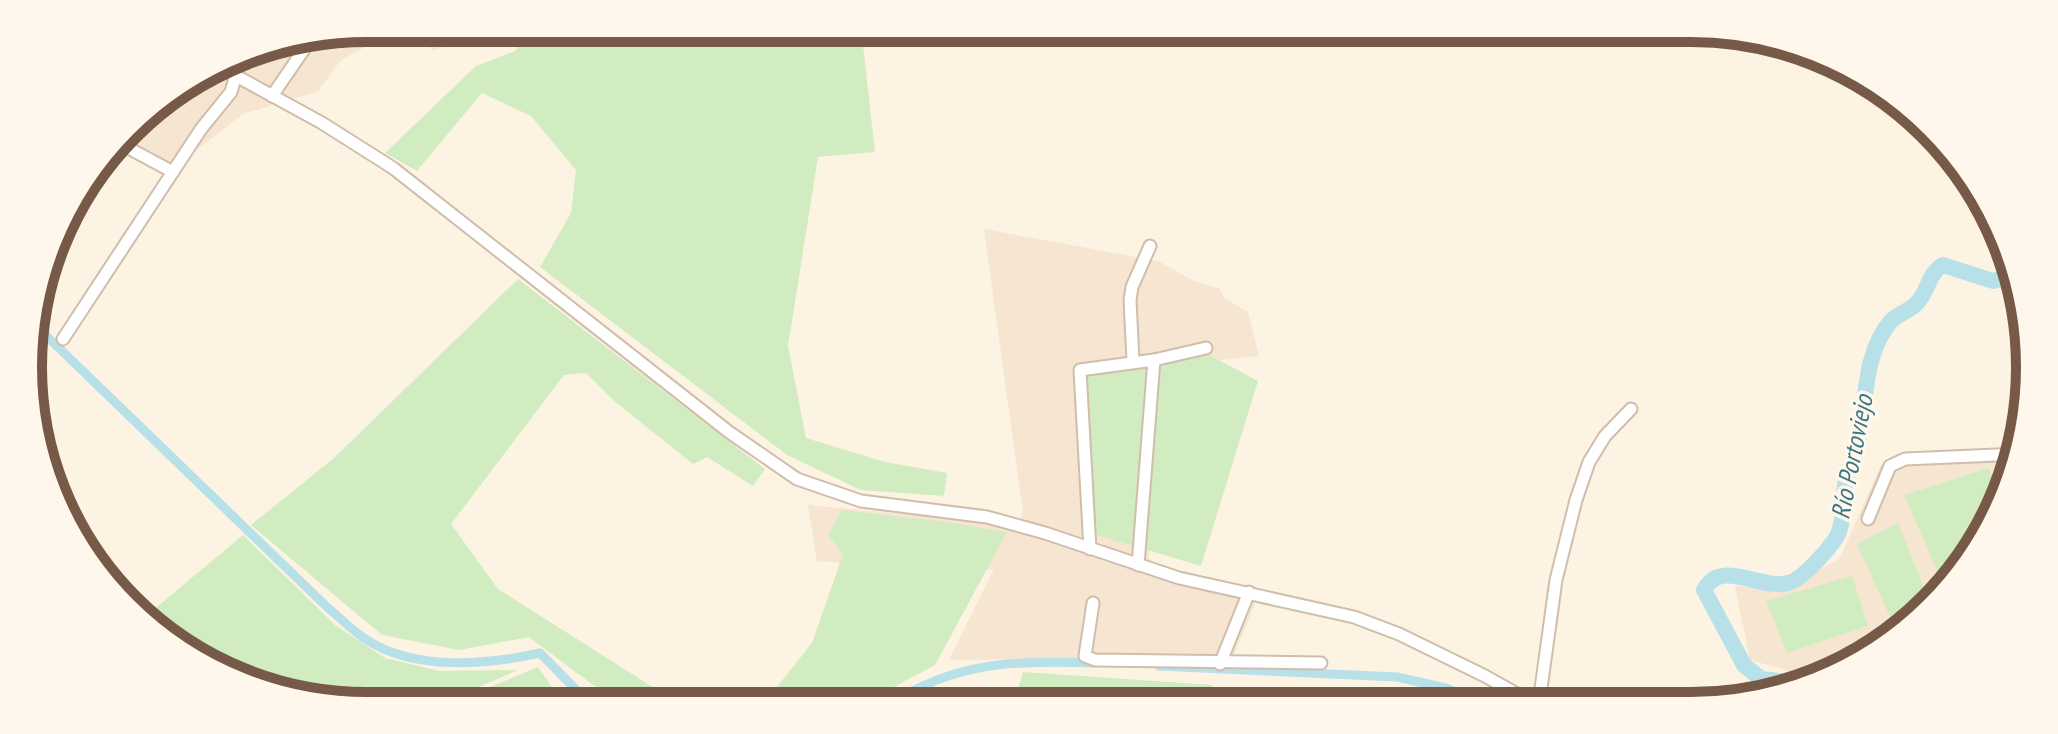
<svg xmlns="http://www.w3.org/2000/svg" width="2058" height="734" viewBox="0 0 2058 734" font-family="'PT Sans Narrow',sans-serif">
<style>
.residential{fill:#f5e5d1}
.green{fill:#d2ecc1}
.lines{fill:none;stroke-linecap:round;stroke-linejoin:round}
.canal{stroke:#b7e0e8;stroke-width:9}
.river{stroke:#b7e0e8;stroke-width:16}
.minor-casing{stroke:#d1bdac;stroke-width:15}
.minor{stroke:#fff;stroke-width:11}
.labels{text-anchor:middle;stroke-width:7;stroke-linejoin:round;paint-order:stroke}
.water-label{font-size:26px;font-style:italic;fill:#3e7784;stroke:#fff7eb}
.rim{fill:none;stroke:#775948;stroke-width:10}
</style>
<rect width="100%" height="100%" fill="#fdf3e3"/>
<g class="residential">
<path d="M367,28H400L341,60L318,91L243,114L173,168L122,140L143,112L238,54Z"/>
<path d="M404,28H480L479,32L434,51Z"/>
<path d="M984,229L1158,261L1194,281L1219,288L1224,298L1248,312L1259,356L1163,366L1148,568L1255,604L1228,670L1210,664L1134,658L949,660L994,569L937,571L817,561L808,505L1017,525L1023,513Z"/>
<path d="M2018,456L1984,537L1915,622L1851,664L1808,676L1750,660L1735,586L1786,589L1840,558L1881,465Z"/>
</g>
<g class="green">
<path d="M531,28H861L875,152L818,157L788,346L806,438L885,462L947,473L944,496L861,490L787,455L540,267L571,213L576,170L531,116L482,93L417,171L385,153L476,66L515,51Z"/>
<path d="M518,279L765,469L753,486L707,457L693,464L614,401L586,373L564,375L451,524L498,589L681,705H620L529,637L459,650L382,635L251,525L334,458Z"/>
<path d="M1202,351L1258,381L1201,566L1083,531L1075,369Z"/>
<path d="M1989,468L2000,499L1984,537L1944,586L1904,495Z"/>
<path d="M842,510L946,522L1007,532L935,665L860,705H722L728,702L764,703L812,643L843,554L828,535Z"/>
<path d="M1898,523L1930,603L1926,608L1893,623L1857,544Z"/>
<path d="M243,535L335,625L385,658L439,671L518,670L434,706H367L280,695L178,649L146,616Z"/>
<path d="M1852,576L1868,626L1787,653L1766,601Z"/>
<path d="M538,667L565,706H445Z"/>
<path d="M1023,672L1213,685L1201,704L1013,705Z"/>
</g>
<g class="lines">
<g class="canal">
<path d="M31,321L328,608C341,618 353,632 367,640C415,671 486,665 540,653L592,706"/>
<path d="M1159,666L1397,677L1446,688L1487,704"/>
<path d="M889,705C954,661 1020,660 1096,663"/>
</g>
<path class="river" d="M1800,683L1761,679L1744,665L1704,590C1721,558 1759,590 1788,583C1802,580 1827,551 1836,538C1845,523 1843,495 1846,478C1848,470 1853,463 1855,455C1869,411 1859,359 1891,321C1898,314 1909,311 1916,304C1929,292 1927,274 1943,265L1993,281L2011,276"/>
<defs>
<g id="minor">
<path d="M218,66L322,123L393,168L729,432L797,479L861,501L987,517L1045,533L1179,578L1354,617L1399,634L1485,676L1533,703"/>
<path d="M272,96L311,39"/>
<path d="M119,143L173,172"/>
<path d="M63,339L201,129L231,92L236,75"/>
<path d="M1133,361L1130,300L1132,287L1150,246"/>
<path d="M1868,519L1890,466L1905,459L2019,454"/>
<path d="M1090,549L1080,370L1154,360L1206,348"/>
<path d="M1138,565L1154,360"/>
<path d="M1093,603L1085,656L1095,660L1321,663"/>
<path d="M1220,664L1249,592"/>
<path d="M1539,703L1556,580L1576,500L1589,462L1605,436L1631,409"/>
</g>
</defs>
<use href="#minor" class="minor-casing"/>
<use href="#minor" class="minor"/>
</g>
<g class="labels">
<g class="water-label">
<text transform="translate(1852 457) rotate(-79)" y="9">Río Portoviejo</text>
</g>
</g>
<path d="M0 0H2058V734H0ZM367 42H1691A325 325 0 0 1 2016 367V367A325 325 0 0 1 1691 692H367A325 325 0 0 1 42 367V367A325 325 0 0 1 367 42Z" fill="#fff7eb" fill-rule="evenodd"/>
<path class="rim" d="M367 42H1691A325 325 0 0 1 2016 367V367A325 325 0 0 1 1691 692H367A325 325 0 0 1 42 367V367A325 325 0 0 1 367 42Z"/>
</svg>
